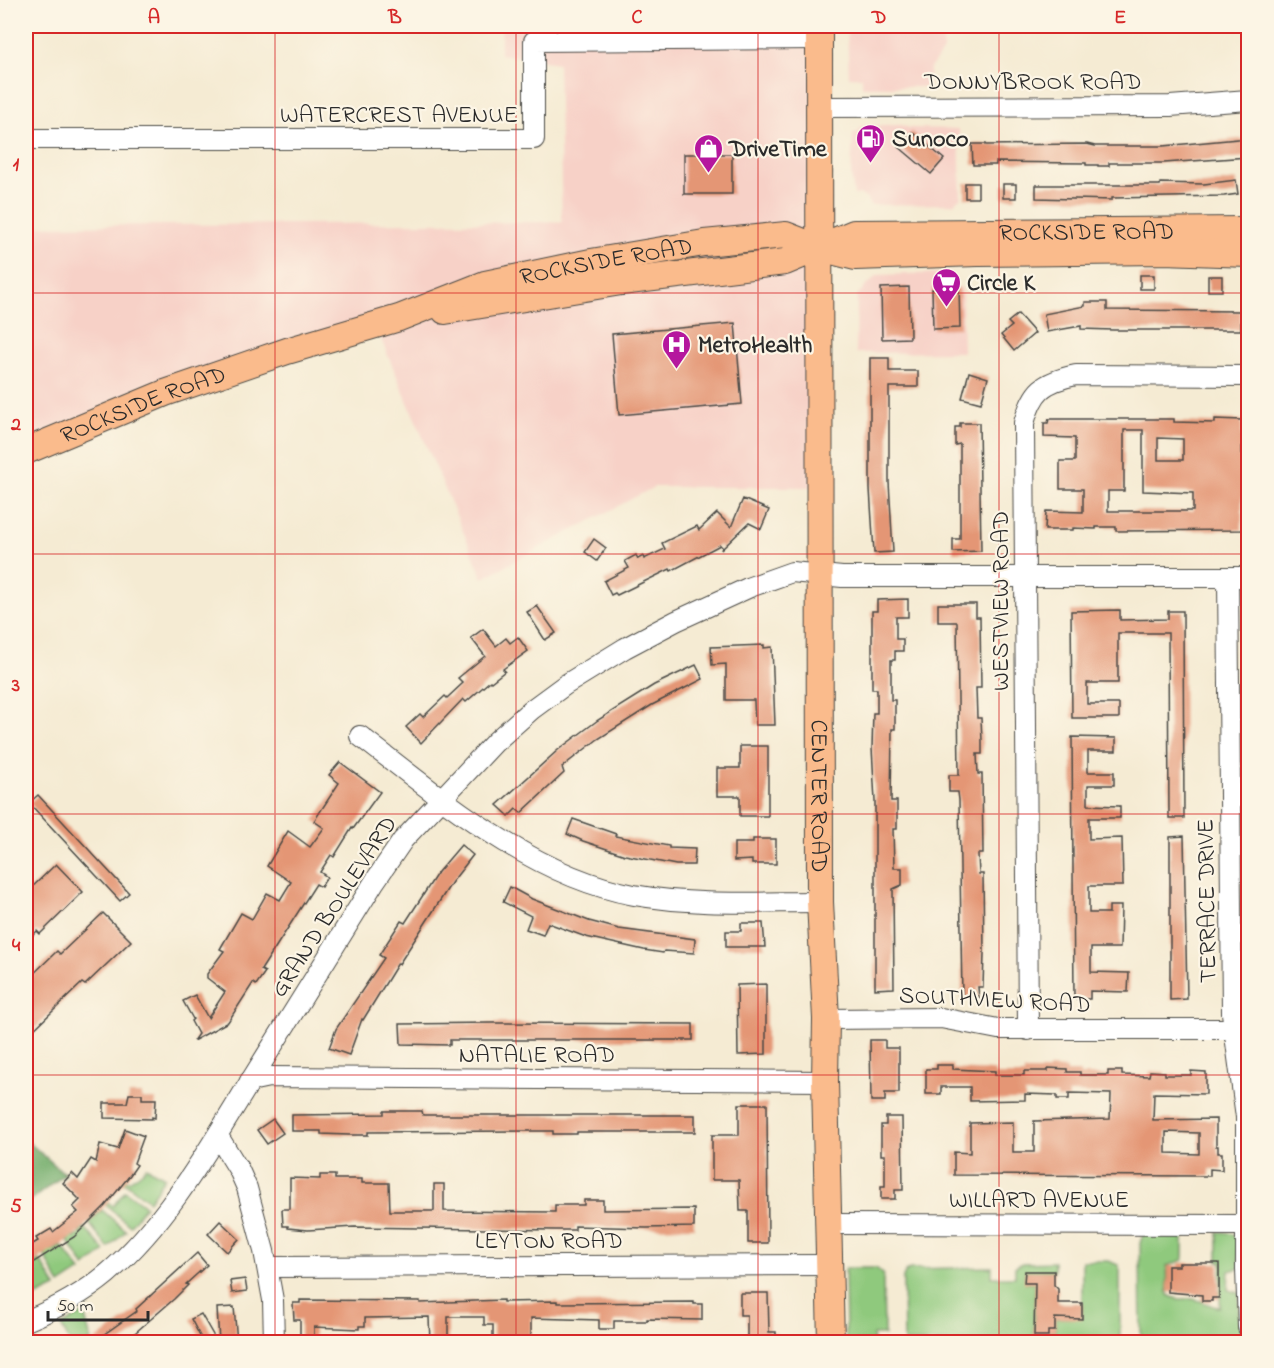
<svg xmlns="http://www.w3.org/2000/svg" width="1274" height="1368" viewBox="0 0 1274 1368" font-family="'Indie Flower',sans-serif">
<style>
.built{fill:#f7d1c7}
.green{fill:#8fc97d;stroke:#5d7a54;stroke-width:1.5}
.forest{fill:#73ad6c;stroke:#4f6c4c;stroke-width:1.5}
.building{fill:#e49675;fill-rule:evenodd}
.lines{fill:none;stroke-linecap:round;stroke-linejoin:round}
.minor-casing{stroke:#494844;stroke-width:22}
.major-casing{stroke:#494844;stroke-width:28}
.minor{stroke:#fff;stroke-width:20}
.major{stroke:#fabb8c;stroke-width:26}
.grid{fill:none;stroke:#d62828;stroke-width:1.5;stroke-opacity:0.55}
.labels{text-anchor:middle;stroke-width:4.5;stroke-linejoin:round;paint-order:stroke}
.street-label{font-size:24px;fill:#2b2b2b;stroke:#fcf5e5}
.poi-label{font-size:24px;font-weight:bold;fill:#2b2b2b;stroke:#fcf5e5;text-anchor:start}
.neatline{fill:none;stroke:#d62828;stroke-width:2}
.grid-label{font-size:20px;text-anchor:middle;font-weight:bold;fill:#d62828}
</style>
<rect width="100%" height="100%" fill="#fcf5e5"/>
<filter id="ink" filterUnits="userSpaceOnUse"><feTurbulence type="fractalNoise" baseFrequency=".0167" numOctaves="2"/><feDisplacementMap in="SourceGraphic" scale="12" xChannelSelector="R" yChannelSelector="G"/><feConvolveMatrix kernelMatrix="1 2 1 2 8 2 1 2 1" color-interpolation-filters="sRGB"/></filter>
<filter id="wash" filterUnits="userSpaceOnUse"><feTurbulence type="fractalNoise" baseFrequency=".008" numOctaves="4" result="noise"/><feDisplacementMap in="SourceGraphic" scale="24" xChannelSelector="R" yChannelSelector="G"/><feGaussianBlur stdDeviation="1.35" result="paint"/><feColorMatrix in="noise" values="0 0 0 0 0 0 0 0 0 0 0 0 0 0 0 0 0 1.4 0 .05"/><feComposite in="paint" operator="in"/></filter>
<g filter="url(#wash)">
<rect width="100%" height="100%" fill="#f5ebd3"/>
<g class="built">
<path d="M502,26H819L818,487H654L483,578L375,325L26,451V226L562,222L558,63L500,54Z"/>
<path d="M847,26H943V51L930,68L928,87H862V77H849Z"/>
<path d="M901,125L909,128L959,129L961,197L953,204L870,205L867,199L860,194L854,195L851,173L853,133L858,132L861,126Z"/>
<path d="M949,273L950,286L962,288L963,352L856,353L857,295L878,275Z"/>
</g>
<g class="green">
<path d="M146,1167L165,1177L149,1201L111,1172L112,1171L129,1181C135,1176 142,1174 146,1167Z"/>
<path d="M125,1191L145,1206L130,1226L95,1195L96,1193L113,1206Z"/>
<path d="M102,1210L126,1231L108,1248L89,1223Z"/>
<path d="M85,1228L105,1251L85,1267L64,1235L69,1240L74,1236L75,1238L80,1234L79,1232Z"/>
<path d="M1144,1232L1183,1234V1260L1167,1266L1168,1295C1182,1303 1185,1296 1197,1300C1206,1302 1210,1307 1220,1307L1222,1261H1218V1232C1226,1232 1232,1232 1237,1239L1240,1268L1229,1271L1228,1290L1239,1293V1319L1244,1342H1141L1140,1243Z"/>
<path d="M62,1246L81,1271L60,1285L43,1252L51,1248L53,1251Z"/>
<path d="M40,1260L56,1287L33,1298L26,1280V1267Z"/>
<path d="M1082,1261H1109L1118,1265L1120,1270V1342H904L903,1278L906,1271L910,1269L992,1267V1277H1015V1267L1023,1263L1054,1262V1271H1025V1283H1035L1034,1336H1047L1048,1331H1055V1318H1082Z"/>
<path d="M845,1268H876L883,1274L884,1335H873V1342H846Z"/>
<path d="M84,1313L91,1340L87,1342H70L61,1326Z"/>
</g>
<path class="forest" d="M26,1140L65,1174L26,1204Z"/>
<g id="blocks">
<g class="building">
<path d="M912,132L944,159L931,174L899,147Z"/>
<path d="M1238,139H1246L1248,157L1164,163H1109V166H1098V165H1086V163L996,162V165H973L972,144H986V145L1087,144L1095,146H1163Z"/>
<rect x="684" y="154" width="48" height="40"/>
<path d="M1236,180L1238,194L1224,196L1112,198V200L1036,198V185H1160V183L1204,184Z"/>
<rect x="965" y="183" width="13" height="15"/>
<rect x="1003" y="184" width="13" height="14"/>
<rect x="1140" y="275" width="14" height="14"/>
<rect x="1208" y="276" width="14" height="15"/>
<path d="M909,287L910,338L882,339L881,288Z"/>
<path d="M959,288L960,328L933,329L932,289Z"/>
<path d="M1085,302H1107V310L1241,311V330H1113L1081,329V326L1047,332L1044,314L1085,306Z"/>
<path d="M1018,314L1035,333L1014,351L1001,335L1012,326L1008,322Z"/>
<path d="M735,323L742,404L619,415L612,334Z"/>
<path d="M870,358H889V371H918V387H889V482L893,552L874,553L870,489Z"/>
<path d="M969,372L988,378L981,403L962,398Z"/>
<path d="M1049,419H1174V422L1215,423V419L1242,420V458H1248V497H1242V530L1116,531V527H1096V529L1073,528V530H1045L1046,511L1083,512V489H1060V461H1075V438L1044,437V423H1048ZM1124,430H1143V491L1193,493V511H1108V491H1124ZM1158,438L1183,439V460H1158Z"/>
<path d="M960,423H979L981,551L953,552V539H960V444L955,445V427H960Z"/>
<path d="M743,499L769,510L761,529L749,523L721,550L722,547L720,545L671,571L670,569L617,595L615,593L611,595L604,581L629,568L625,561L636,555L638,559L643,556L644,559L665,549L662,543L697,526L699,530L717,513L731,527Z"/>
<path d="M594,539L606,548L597,561L585,552Z"/>
<path d="M908,599V617H896V639H903V651H895V660H891V700H895V729H892L891,801H897V829H893L894,868H902V885L893,889L894,988L875,989V801L872,748L873,713H877V689H872V611H877V600Z"/>
<path d="M938,604H976V617H980L981,688H976L977,718H981L982,741V754H977L978,774H982L983,854H978L979,874H983L984,953L983,987H978L979,998H962L959,800L958,792H949V775H959L957,622H938Z"/>
<path d="M537,606L556,633L545,640L527,612Z"/>
<path d="M1120,610V620L1168,619V611H1183L1184,818H1169L1168,633H1118V683H1087V704H1119V718H1072L1071,611Z"/>
<path d="M483,629L496,646L506,638L510,643L518,637L528,651L503,669L505,671L491,682L490,681L466,702L463,699L421,743L406,727L420,714L423,717L445,696L447,698L463,683L458,678L485,656L471,638Z"/>
<path d="M764,645V648L772,647L775,725H755L754,700H726V664L712,665L711,647Z"/>
<path d="M696,665L703,679L652,705L598,739L562,767L564,773L521,813L516,809L509,816L497,805L558,750L598,720L654,685Z"/>
<path d="M1072,737L1116,738V751H1088V772H1114V785H1088V805L1120,806V818H1089V839L1122,838L1123,886H1089V913H1109V906H1121L1120,948H1091V972L1129,973L1128,992L1090,991V999H1074Z"/>
<path d="M740,746H768V816H740V796H717V768H740Z"/>
<path d="M340,762L380,792L353,829L352,828L334,857L331,855L320,872L327,877L321,887L316,884L261,970L265,972L256,985L253,983L228,1022L193,1041L198,1034L191,1021L193,1019L183,1001L195,995L208,1018L225,992L207,978V974L224,951L220,949L241,913L252,919L267,893L280,900L291,882L267,866L288,831L310,847L324,828L314,821L339,783L329,775Z"/>
<path d="M38,795L129,893L120,901L29,803Z"/>
<path d="M573,819L616,834L615,836L669,846V848L695,849L694,865H676L625,855L583,841L567,834Z"/>
<path d="M1184,836L1187,999L1170,1000V837Z"/>
<path d="M753,839H776V864H752V860L734,861V843H753Z"/>
<path d="M461,845L473,855L452,882L399,964L398,963L363,1020L362,1019L349,1055L329,1048L336,1029L384,958L379,955L401,921L405,923L438,872Z"/>
<path d="M56,864L83,892L40,934L37,931L26,942V893Z"/>
<path d="M510,887L532,899L589,921L619,929L695,939L694,953L664,951L663,953L644,950L586,937L548,923L543,935L526,929L531,916L503,902Z"/>
<path d="M103,913L131,941L85,985L82,983L26,1037V981L57,951L60,954Z"/>
<path d="M741,923H763L765,947H726V931H741Z"/>
<path d="M766,984V1054L738,1055L737,985Z"/>
<path d="M492,1023L693,1024V1040H450V1045L401,1044L400,1024Z"/>
<path d="M870,1040H885V1048H899V1093H885V1101H871Z"/>
<path d="M937,1065H953V1069L995,1071V1075H1024V1071H1048V1068L1067,1069V1072H1080V1075H1108V1071H1122V1075L1149,1076L1150,1071L1165,1072V1075H1191V1071L1206,1072V1094L1154,1093L1153,1120L1216,1119V1146H1218V1153H1222V1170L1210,1169V1176L954,1175V1152L970,1153V1123L1013,1122V1152H1034V1121L1110,1119L1111,1094L1069,1093V1099H1057V1095L1025,1094V1100L970,1101V1087H941V1094H926V1069H937ZM1166,1132L1199,1133V1154L1166,1153Z"/>
<path d="M129,1094H142V1099H156L155,1118L152,1117V1119L104,1118V1103H127Z"/>
<path d="M739,1104H767L768,1243H748V1211H740L739,1180H712V1135H739Z"/>
<path d="M384,1111H422L423,1115H695V1132H577V1134H553V1131H525L368,1132V1135H349L321,1134V1131H292V1115L384,1114Z"/>
<path d="M886,1117H902L903,1190H895V1199H881V1186H885V1155H881V1125H886Z"/>
<path d="M273,1119L283,1133L267,1144L257,1130Z"/>
<path d="M125,1129L144,1136L134,1163L137,1165L130,1175L105,1206L74,1237L26,1267V1248L38,1241L36,1238L51,1229L53,1232L78,1212L73,1207L80,1200L63,1183L72,1173L78,1179L91,1159L96,1162L100,1144L118,1149Z"/>
<path d="M320,1175H335V1179H362V1183H389L390,1211H434V1184H444V1211L555,1212V1205H584V1200H603V1210L694,1209V1227L646,1228L575,1226V1230H556L354,1227L308,1230L288,1228V1226H283L282,1209H290V1178L320,1179Z"/>
<path d="M220,1221L239,1239L227,1252L208,1234Z"/>
<path d="M197,1253L207,1265L186,1284L188,1285L174,1299L136,1332L122,1342H93L137,1311L136,1309Z"/>
<path d="M1179,1263H1219V1298H1212V1301H1202V1295L1168,1292V1266H1179Z"/>
<path d="M1025,1271H1054V1285L1058,1289V1303H1082V1319L1055,1318V1331H1048V1336H1034L1035,1283H1024Z"/>
<path d="M245,1279L247,1291L232,1293L230,1281Z"/>
<path d="M740,1293H768L769,1332H776V1342L747,1341V1315H740Z"/>
<path d="M300,1300L420,1301V1303L503,1300V1302L558,1301V1303L694,1302V1304H702V1320L647,1319V1321H614V1329H599V1320L531,1318V1342H493V1325H484V1317H448V1342H430L429,1317L365,1318V1326H359V1329L314,1327V1342H300V1320H294L293,1303H300Z"/>
<path d="M234,1307L237,1342H219L217,1308Z"/>
<path d="M201,1314L217,1342H203L191,1319Z"/>
</g>
</g>
</g>
<g filter="url(#ink)">
<use href="#blocks" fill-opacity="0" stroke="#494844" stroke-width="1.5"/>
<g class="lines">
<defs>
<g id="minor">
<path d="M818,107L1170,106L1248,100"/>
<path d="M26,139H534V41L819,39"/>
<path d="M1228,577L1232,1013L1246,1117V1269L1248,1327"/>
<path d="M360,736C441,798 531,876 634,895C696,906 758,902 820,902"/>
<path d="M826,1019L941,1018L998,1029H1234"/>
<path d="M1028,1030L1024,423C1033,390 1043,382 1076,375L1248,376"/>
<path d="M250,1081L269,1077L825,1081"/>
<path d="M218,1136L239,1170L247,1188L264,1251L273,1300L274,1342"/>
<path d="M830,1224L1248,1225"/>
<path d="M268,1267L830,1265"/>
<path d="M26,1321C55,1309 83,1294 107,1274C170,1220 210,1146 253,1077C294,1012 334,946 375,881L403,840L495,742L531,710L565,685L625,648L676,621L750,587L792,572L842,577H1248"/>
</g>
<g id="major">
<path id="s1" d="M819,26L820,902L826,1019L825,1081L831,1342"/>
<path id="s2" d="M445,311L621,282L785,262L854,233L1248,230"/>
<path id="s3" d="M26,451L165,393L287,351L399,318L485,284L591,262L704,243L786,235L819,248L855,257L978,253L1164,251L1248,254"/>
</g>
</defs>
<use href="#minor" class="minor-casing"/>
<use href="#major" class="major-casing"/>
<use href="#minor" class="minor"/>
<use href="#major" class="major"/>
</g>
</g>
<path class="grid" d="M275,26V1342M516,26V1342M758,26V1342M999,26V1342M26,293H1248M26,554H1248M26,814H1248M26,1075H1248"/>
<defs>
<symbol id="fuel-pin" viewBox="-11 -11 22 30"><path d="M0 17L-7.5 6A9.5 9.5 0 1 1 7.5 6Z" fill="#b5179e" stroke="#fcf5e5"/><path d="M-5.5-6h7V0h2V4h1.3V-2.5L3-4.5l.8-.8L6-3V5H2.5V1h-1V6h-7ZM-4.2-4.7v3.2H.2V-4.7Z" fill="#fff"/></symbol>
<symbol id="shop-pin" viewBox="-11 -11 22 30"><path d="M0 17L-7.5 6A9.5 9.5 0 1 1 7.5 6Z" fill="#b5179e" stroke="#fcf5e5"/><path d="M-5-2.5h2.3a2.7 3.5 0 0 1 5.4 0H5L5.5 6h-11ZM-1.5-2.5h3a1.5 2.3 0 0 0-3 0Z" fill="#fff"/></symbol>
<symbol id="supermarket-pin" viewBox="-11 -11 22 30"><path d="M0 17L-7.5 6A9.5 9.5 0 1 1 7.5 6Z" fill="#b5179e" stroke="#fcf5e5"/><path d="M-6-5.5h2.5l.6 2H6L4.5 2H-2.5L-4.4-4H-6ZM-1.5 3.2a1.3 1.3 0 1 0 .1 0ZM3 3.2a1.3 1.3 0 1 0 .1 0Z" fill="#fff"/></symbol>
<symbol id="hospital-pin" viewBox="-11 -11 22 30"><path d="M0 17L-7.5 6A9.5 9.5 0 1 1 7.5 6Z" fill="#b5179e" stroke="#fcf5e5"/><path d="M-5-5h3v3.5h4V-5h3V5h-3V1.5h-4V5h-3Z" fill="#fff"/></symbol>
</defs>
<g fill-rule="evenodd">
<use href="#fuel-pin" x="854" y="122" width="33" height="45"/>
<use href="#shop-pin" x="692" y="132" width="33" height="45"/>
<use href="#supermarket-pin" x="930" y="266" width="33" height="45"/>
<use href="#hospital-pin" x="660" y="328" width="33" height="45"/>
</g>
<g class="labels">
<g class="street-label">
<text x="1033" y="89">DONNYBROOK ROAD</text>
<text x="399" y="122">WATERCREST AVENUE</text>
<text dy="8" stroke="none"><textPath href="#s2" startOffset="651">ROCKSIDE ROAD</textPath></text>
<text dy="8" stroke="none"><textPath href="#s3" startOffset="612">ROCKSIDE ROAD</textPath></text>
<text dy="8" stroke="none"><textPath href="#s3" startOffset="126">ROCKSIDE ROAD</textPath></text>
<text transform="translate(1000 601) rotate(-90)" y="8">WESTVIEW ROAD</text>
<text dy="8" stroke="none"><textPath href="#s1" startOffset="770">CENTER ROAD</textPath></text>
<text transform="translate(1206 901) rotate(-91)" y="8">TERRACE DRIVE</text>
<text transform="translate(333 906) rotate(-57)" y="8">GRAND BOULEVARD</text>
<text transform="translate(995 999) rotate(3)" y="8">SOUTHVIEW ROAD</text>
<text x="537" y="1062">NATALIE ROAD</text>
<text x="1039" y="1207">WILLARD AVENUE</text>
<text x="549" y="1248">LEYTON ROAD</text>
</g>
<g class="poi-label">
<text x="892" y="146">Sunoco</text>
<text x="729" y="156">DriveTime</text>
<text x="967" y="290">Circle K</text>
<text x="698" y="352">MetroHealth</text>
</g>
</g>
<rect width="1274" height="1368" fill="none" stroke="#fcf5e5" stroke-width="66"/>
<path d="M48 1311v9h100v-9" fill="none" stroke="#2b2b2b" stroke-width="3"/>
<text x="57" y="1311" font-size="18" fill="#2b2b2b" stroke="#fcf5e5" stroke-width="4.5" paint-order="stroke">50 m</text>
<rect x="33" y="33" width="1208" height="1302" class="neatline"/>
<g class="grid-label">
<text x="154" y="23">A</text>
<text x="395" y="23">B</text>
<text x="637" y="23">C</text>
<text x="879" y="23">D</text>
<text x="1120" y="23">E</text>
<text x="16" y="170">1</text>
<text x="16" y="430">2</text>
<text x="16" y="691">3</text>
<text x="16" y="951">4</text>
<text x="16" y="1212">5</text>
</g>
</svg>
